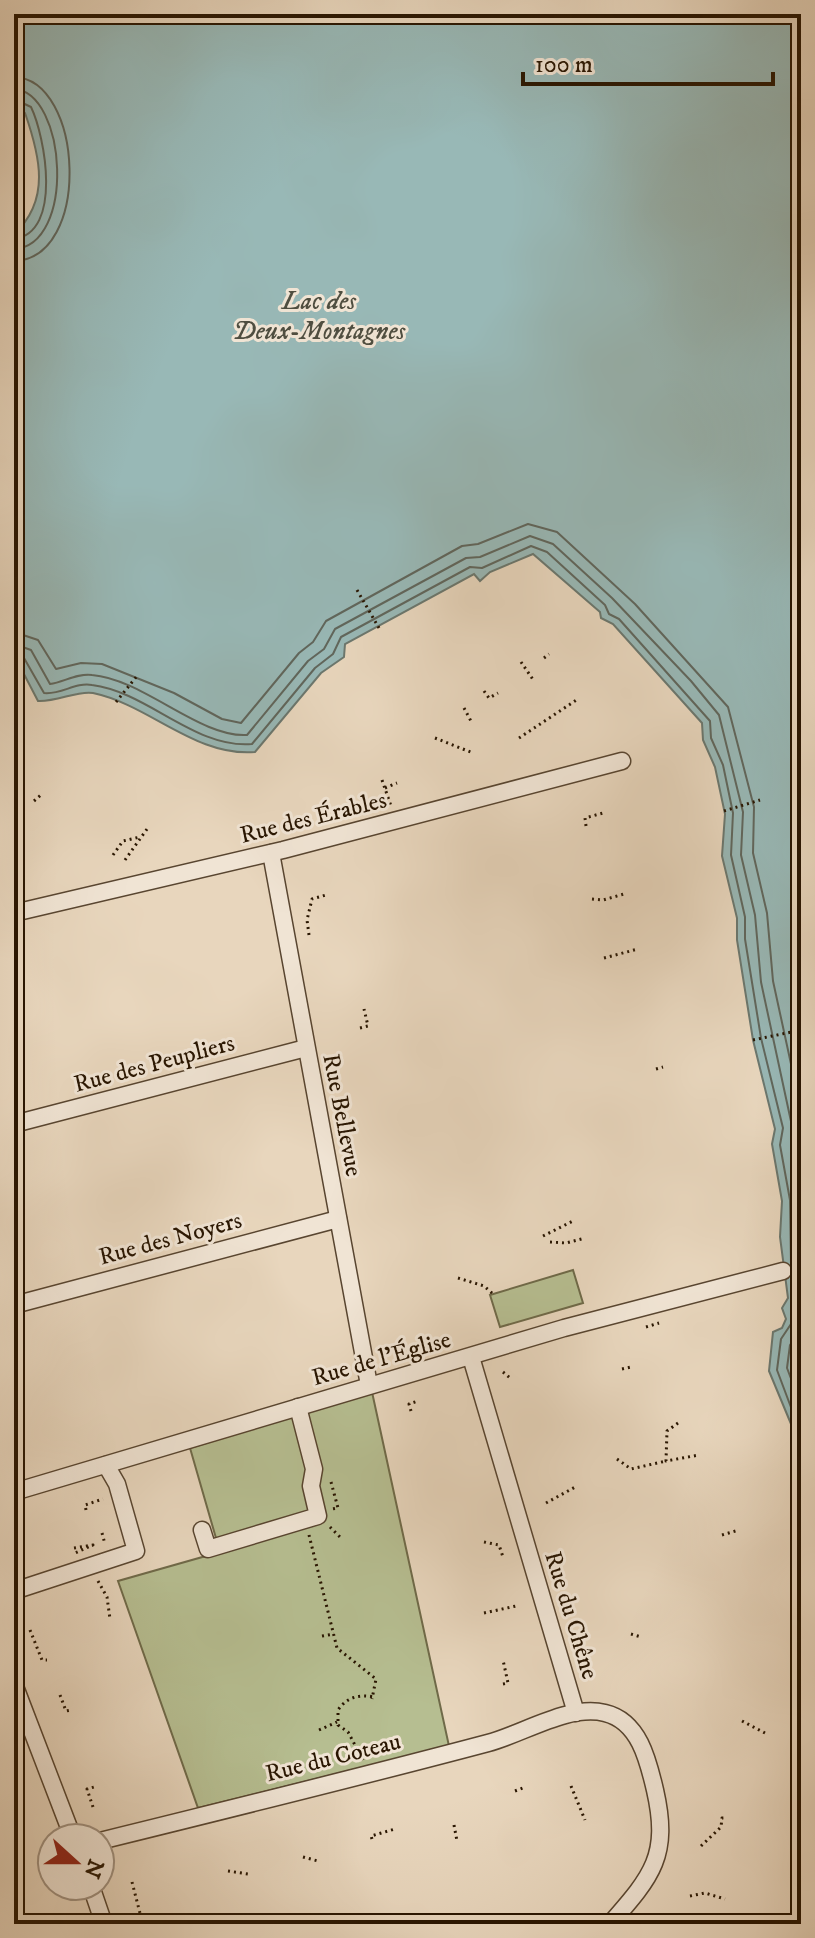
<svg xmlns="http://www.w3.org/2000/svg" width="815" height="1938" viewBox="0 0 815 1938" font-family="'IM FELL DW Pica',serif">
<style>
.green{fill:#b6be91;stroke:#6f6a49;stroke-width:2}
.water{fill:#98b8b6;stroke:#6b776e;stroke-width:2}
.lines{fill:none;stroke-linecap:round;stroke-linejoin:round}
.shore{stroke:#60665c;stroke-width:2}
.minor-casing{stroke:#584530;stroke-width:19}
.path{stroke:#281501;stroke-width:3;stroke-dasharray:2 4;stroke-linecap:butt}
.minor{stroke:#f0e4d4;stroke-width:16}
.labels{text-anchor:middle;stroke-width:6;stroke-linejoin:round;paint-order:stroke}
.street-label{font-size:24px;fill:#281501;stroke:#f0e4d4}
.water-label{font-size:26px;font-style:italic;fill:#4f4e40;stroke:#f0e4d4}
</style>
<rect width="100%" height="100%" fill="#e8d6bd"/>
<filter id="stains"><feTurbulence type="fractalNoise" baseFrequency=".0025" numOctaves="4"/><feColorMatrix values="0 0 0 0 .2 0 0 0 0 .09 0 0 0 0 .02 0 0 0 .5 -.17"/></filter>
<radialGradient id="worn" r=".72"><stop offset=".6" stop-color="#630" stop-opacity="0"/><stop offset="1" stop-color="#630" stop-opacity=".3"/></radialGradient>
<g class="green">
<path d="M573,1270L583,1303L500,1327L490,1295Z"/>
<path d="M372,1392L449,1746L198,1808L118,1581L220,1552L190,1448Z"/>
</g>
<path class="water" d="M14,14H801V1448L769,1371L773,1332L782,1328L786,1319L782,1308L788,1298L780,1237L782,1201L772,1144L775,1129L753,1040L737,940V918L722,856L725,814L715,767L703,740L702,723L613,624L601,618L600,612L533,554L490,572L480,581L474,574L345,644L344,657L321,673L255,752C195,757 150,705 93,693C78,690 57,702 38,701L14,655V234C51,200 40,156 25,113L14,105Z"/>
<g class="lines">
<g class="shore">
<path d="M14,77C84,79 92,259 14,261"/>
<path d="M14,89C67,92 76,246 14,249"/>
<path d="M14,99L31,107C45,136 63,233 14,239"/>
<path d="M14,632L38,640L56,669L81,663L102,664L174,693L222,719L241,723L299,653L313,642L326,621L462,546L478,544L528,524L557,532L635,604L728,707L754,807L753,853L767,913L773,981L801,1110"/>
<path d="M14,644L31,650L50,684C64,682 77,673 92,675C143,679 200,738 247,735L308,661L324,649L335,629L466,558L480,557L530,536L553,544L612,598L691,681L719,715L743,812L741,855L755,915L761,982L792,1126L791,1144L800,1200L801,1268"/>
<path d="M14,654L24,658L44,693C61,695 75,682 92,685C148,692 195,749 252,744L315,668L333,654L341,637L470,567L482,568L531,546L547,552L605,605L609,614L619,619L710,721L711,738L723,765L733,813L731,855L745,917V939L761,1038L783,1128L780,1145L790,1200L791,1265"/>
<path d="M792,1274C798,1291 791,1305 793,1321L781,1339L777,1370L801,1434"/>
<path d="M801,1329L790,1345L787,1368L801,1405"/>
</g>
<defs>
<g id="minor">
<path d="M271,853L369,1385"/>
<path d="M14,913L283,850L622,761"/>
<path d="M14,1124L306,1048"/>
<path d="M14,1305L338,1219"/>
<path d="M471,1357L576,1713"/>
<path d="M14,1492L564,1328L783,1271"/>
<path d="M202,1530L208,1549L318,1516L311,1486L314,1469L298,1407"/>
<path d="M14,1591L136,1551L117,1484L106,1465"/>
<path d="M14,1684L73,1838"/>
<path d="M100,1841C230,1809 360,1777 488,1743C523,1734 568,1704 605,1713C639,1721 648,1760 655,1790C670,1856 652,1876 610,1924"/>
<path d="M91,1886L104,1924"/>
</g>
</defs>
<use href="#minor" class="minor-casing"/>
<g class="path">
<path d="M357,590L379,628"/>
<path d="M544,658L549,654"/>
<path d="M521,662L534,681"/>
<path d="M484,691L489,698L498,693"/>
<path d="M116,702L137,676"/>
<path d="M464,708L472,723"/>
<path d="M435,738L473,753"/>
<path d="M519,738L578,699"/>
<path d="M382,780L391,806"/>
<path d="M385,788L397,783"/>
<path d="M34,801L42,794"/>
<path d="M724,811L760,800"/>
<path d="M586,826L585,818L603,813"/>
<path d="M113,855L123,841L140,837"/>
<path d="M125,860L147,829"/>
<path d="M592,899L603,900L624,894"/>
<path d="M309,935L307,920L312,899L326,895"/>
<path d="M604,958L638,949"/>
<path d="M360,1028L368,1026L364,1009"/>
<path d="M753,1040L801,1030"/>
<path d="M656,1069L663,1067"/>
<path d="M543,1236L573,1221"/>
<path d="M550,1242L566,1243L585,1238"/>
<path d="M458,1278L484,1286L493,1294"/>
<path d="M646,1327L659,1323"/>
<path d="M622,1369L631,1367"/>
<path d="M503,1372L510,1378"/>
<path d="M411,1411L409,1404L418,1401"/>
<path d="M678,1423L667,1431L666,1461L699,1455"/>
<path d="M617,1459L631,1469L666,1461"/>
<path d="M331,1482L338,1508L332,1509"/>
<path d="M546,1503L577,1486"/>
<path d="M86,1510L85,1505L103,1499"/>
<path d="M330,1527L342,1539"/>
<path d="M102,1533L105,1544"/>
<path d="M309,1535L337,1648L376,1679L372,1699"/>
<path d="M722,1535L739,1530"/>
<path d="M484,1542L499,1545L503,1557"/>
<path d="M74,1548L93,1545L75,1553"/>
<path d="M98,1581L107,1597L110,1619"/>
<path d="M484,1613L516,1606"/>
<path d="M30,1630L42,1660H47"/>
<path d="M631,1634L641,1637"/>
<path d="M322,1636L334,1634"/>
<path d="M503,1684L508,1683L503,1660"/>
<path d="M60,1695L66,1711L71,1710"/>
<path d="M742,1721L765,1733"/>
<path d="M319,1730L337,1722"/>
<path d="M363,1760L348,1732L338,1725V1710C347,1697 359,1694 374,1697"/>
<path d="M571,1786L585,1820"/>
<path d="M515,1791L525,1787"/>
<path d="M93,1807L87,1789L94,1787"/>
<path d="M454,1825L457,1841"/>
<path d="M372,1839L371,1836L395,1829"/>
<path d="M701,1846L721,1827L722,1818H727"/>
<path d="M303,1857L318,1861"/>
<path d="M228,1871L248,1874"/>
<path d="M132,1882L142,1921L147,1919"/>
<path d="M690,1896L705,1893L725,1899"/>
</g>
<use href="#minor" class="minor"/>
</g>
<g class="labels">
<g class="street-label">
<text transform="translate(313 817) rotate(-14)" y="8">Rue des Érables</text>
<text transform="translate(154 1063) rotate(-15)" y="8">Rue des Peupliers</text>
<text transform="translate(343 1115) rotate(79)" y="8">Rue Bellevue</text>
<text transform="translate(170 1238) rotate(-15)" y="8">Rue des Noyers</text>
<text transform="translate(381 1358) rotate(-16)" y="8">Rue de l'Église</text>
<text transform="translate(572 1615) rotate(73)" y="8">Rue du Chêne</text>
<text transform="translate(333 1757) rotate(-14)" y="8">Rue du Coteau</text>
</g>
<g class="water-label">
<text x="319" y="309">Lac des<tspan x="319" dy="30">Deux-Montagnes</tspan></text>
</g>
</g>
<rect width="815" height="1938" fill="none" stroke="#e8d6bd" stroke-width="48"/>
<rect x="16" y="16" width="783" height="1906" fill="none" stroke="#281501" stroke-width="4"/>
<rect x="24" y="24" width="767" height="1890" fill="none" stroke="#281501" stroke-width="2"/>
<g transform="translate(76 1862) rotate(111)"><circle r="38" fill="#f0e4d4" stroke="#a09180" stroke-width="2"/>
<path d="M0-6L14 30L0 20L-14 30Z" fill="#8f2418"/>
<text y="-12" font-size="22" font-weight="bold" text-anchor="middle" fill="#281501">N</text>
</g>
<path d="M523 72v12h250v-12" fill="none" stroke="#281501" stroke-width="4"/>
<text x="535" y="72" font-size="24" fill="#281501" stroke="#f0e4d4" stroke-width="6" paint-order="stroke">100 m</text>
<rect width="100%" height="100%" filter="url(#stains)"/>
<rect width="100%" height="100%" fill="url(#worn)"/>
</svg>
